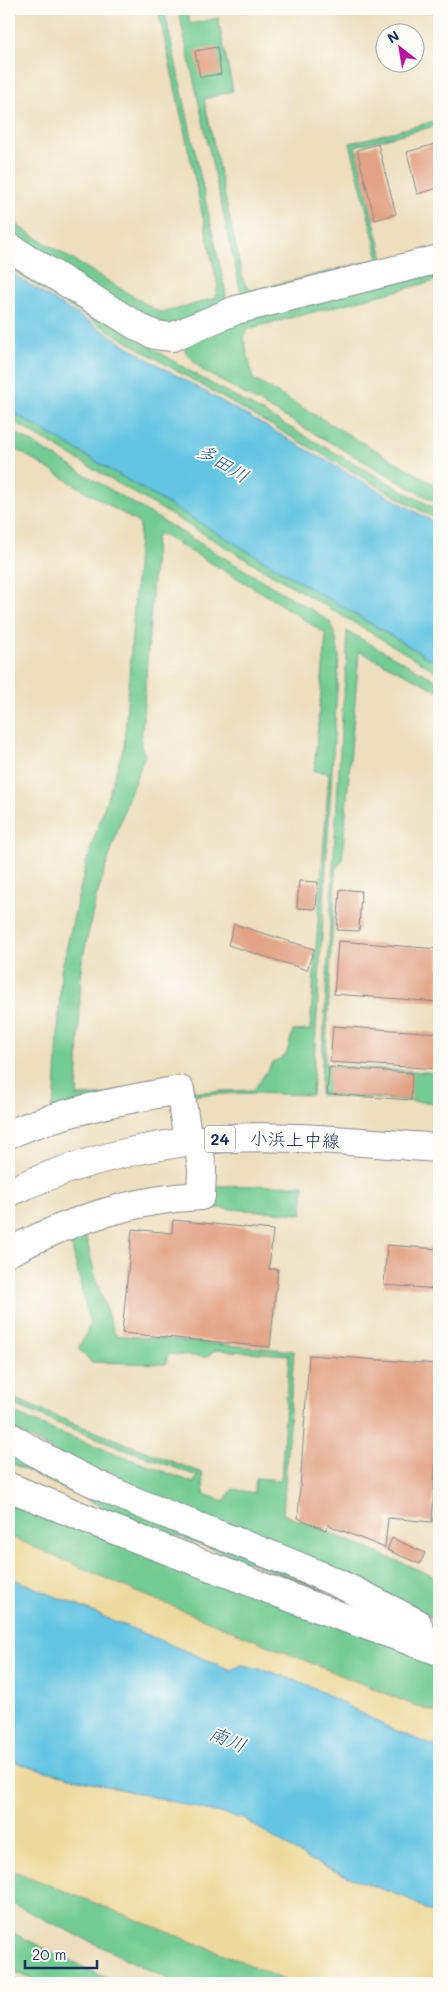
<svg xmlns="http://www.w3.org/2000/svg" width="448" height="1992" viewBox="0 0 448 1992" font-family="Mali,'Klee One',sans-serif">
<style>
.green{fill:#73cc92;stroke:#477e78;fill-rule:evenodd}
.sand{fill:#eeda9e;stroke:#84847e}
.water{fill:#64c5e2;stroke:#407aa0}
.building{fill:#e2a384}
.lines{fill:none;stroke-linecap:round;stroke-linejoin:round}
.street-casing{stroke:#84878e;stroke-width:30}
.secondary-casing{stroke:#84878e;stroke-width:30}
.primary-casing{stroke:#84878e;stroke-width:30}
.street{stroke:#fff;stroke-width:28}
.secondary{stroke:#fff;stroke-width:28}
.primary{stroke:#fff;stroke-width:28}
.labels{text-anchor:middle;stroke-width:4;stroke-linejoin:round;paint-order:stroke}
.shield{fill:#fdfcf7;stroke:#5f6c8c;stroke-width:1}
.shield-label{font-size:16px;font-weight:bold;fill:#1b2f5e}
.street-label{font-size:18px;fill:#1b2f5e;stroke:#fdfcf7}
.water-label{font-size:19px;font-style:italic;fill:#315c86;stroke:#fdfcf7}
</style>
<rect width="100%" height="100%" fill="#fdfcf7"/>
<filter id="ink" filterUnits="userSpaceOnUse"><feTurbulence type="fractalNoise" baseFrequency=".02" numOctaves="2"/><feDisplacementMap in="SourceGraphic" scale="10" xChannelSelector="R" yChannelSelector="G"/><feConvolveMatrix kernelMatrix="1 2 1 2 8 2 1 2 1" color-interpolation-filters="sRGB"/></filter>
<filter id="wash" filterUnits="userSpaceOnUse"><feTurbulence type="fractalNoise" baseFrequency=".0096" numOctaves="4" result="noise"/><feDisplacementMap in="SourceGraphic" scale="20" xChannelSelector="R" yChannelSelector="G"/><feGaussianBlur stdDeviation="1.12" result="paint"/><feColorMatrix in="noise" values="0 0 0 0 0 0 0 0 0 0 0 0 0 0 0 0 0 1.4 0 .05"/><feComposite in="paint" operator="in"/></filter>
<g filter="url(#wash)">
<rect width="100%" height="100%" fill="#eddfbd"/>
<g class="green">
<path d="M158,9H164L226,294L223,307L171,326L154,323L9,235V193L15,218L19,227L159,312L174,310L215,298L218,286Z"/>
<path d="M178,9H186L190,24L218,18L233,91L204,99L243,280L247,287L254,290L379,259L350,143L439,120V125L355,146L385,265L242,297Z"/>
<path d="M9,260L198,376L439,511V521C295,438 148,358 9,268Z"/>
<path d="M439,268V280L247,329L244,338L253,379L439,487V504L202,370L185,351L184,345L234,319Z"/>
<path d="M9,410L439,664V673L9,419Z"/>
<path d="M9,429L315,612L330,622L336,638L339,657L312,1095L252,1093L194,1095L51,1108L55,1096L61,971L87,860L124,747L140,524L9,445ZM159,533L263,593L326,634L314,771L329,773L310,1030L293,1031L286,1055L272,1063L254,1090L195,1092L189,1080L128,1089L100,1095L77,1096L81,966L96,898L127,801L145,755L141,746L156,538Z"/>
<path d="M347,631L439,682V691L359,651L342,861L336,868L325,1065L439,1073V1103L320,1095L342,717L347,656Z"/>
<path d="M304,1185L302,1214L216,1208L217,1186Z"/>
<path d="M83,1225L97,1283L115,1335L294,1351L283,1514L439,1578V1621L330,1572L126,1490L9,1427V1411L53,1430L194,1483L197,1476L57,1423L9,1402V1396L55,1416L202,1473L204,1494L224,1501L233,1489L254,1493L256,1478L281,1480L289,1355L216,1350L206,1357L168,1354L166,1364L91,1362L78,1349L90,1325L69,1234Z"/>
<path d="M9,1445L326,1591L112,1512L9,1462Z"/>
<path d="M9,1500L439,1662V1713L421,1708L137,1592L9,1536Z"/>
<path d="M9,1869L239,1960L291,1983H176L9,1902Z"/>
<path d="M9,1931L116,1983H40L9,1969Z"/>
</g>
<g class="sand">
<path d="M9,1536L137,1592L421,1708L439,1713V1748L387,1727L324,1693L296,1681L266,1670L242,1665L231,1670L9,1577Z"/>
<path d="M9,1759L29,1767L245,1819L308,1859L347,1876L409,1899L439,1917V1983H291L239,1960L9,1869Z"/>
</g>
<g class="water">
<path d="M9,272L153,362L439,525V664L9,410Z"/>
<path d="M9,1577L231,1670L242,1665L266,1670L296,1681L324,1693L387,1727L439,1748V1917L409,1899L347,1876L308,1859L244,1819L29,1767L9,1759Z"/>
</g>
<g id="blocks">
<g class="building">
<path d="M217,47L221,74L200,77L195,51Z"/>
<path d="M439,143V188L417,194L407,152Z"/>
<path d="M378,144L396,214L375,220L357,150Z"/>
<path d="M299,881L318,882L316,909L297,908Z"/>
<path d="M340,889L361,891L359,931L337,930Z"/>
<path d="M234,924L314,949L307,970L228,945Z"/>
<path d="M338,941L439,949V1002L334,994Z"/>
<path d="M333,1026L439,1033V1069L330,1062Z"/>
<path d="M329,1067L412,1073L411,1100L327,1094Z"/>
<path d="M173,1220L273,1230L269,1269H278L270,1347L122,1333L132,1229L172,1233Z"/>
<path d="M387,1245L439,1249V1289L384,1285Z"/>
<path d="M309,1355L439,1364V1404L432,1522L388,1518L385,1548L328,1525L326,1530L298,1518Z"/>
<path d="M392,1538L425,1553L420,1564L387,1550Z"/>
</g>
</g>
</g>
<g filter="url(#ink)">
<use href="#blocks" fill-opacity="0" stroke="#84878e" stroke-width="1"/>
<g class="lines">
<defs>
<g id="street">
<path d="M9,247L140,328L155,335L172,337L236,310L439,259"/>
<path d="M9,1134C63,1111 122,1100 180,1090L188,1141"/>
<path d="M9,1252C70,1220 132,1199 201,1196L202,1169L198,1141"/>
<path d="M9,1436C106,1500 220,1531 326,1578C357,1591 387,1608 417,1623L427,1647"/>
</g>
<path id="secondary" d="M9,1487L102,1525L323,1610L439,1651"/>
<path id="primary" d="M9,1192C65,1167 125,1150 186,1142C270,1131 356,1142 439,1148"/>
</defs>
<use href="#street" class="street-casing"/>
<use href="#secondary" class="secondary-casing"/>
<use href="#primary" class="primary-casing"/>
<use href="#street" class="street"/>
<use href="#secondary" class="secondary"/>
<use href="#primary" class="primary"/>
</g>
</g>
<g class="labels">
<rect class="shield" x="205" y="1125.5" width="30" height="27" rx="4"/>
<g class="shield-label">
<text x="220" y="1145">24</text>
</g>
<g class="street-label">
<text transform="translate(295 1140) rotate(2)" y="6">小浜上中線</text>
</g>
<g class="water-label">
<text transform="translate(223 463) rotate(31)" y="7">多田川</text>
<text transform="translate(228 1739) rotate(23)" y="7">南川</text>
</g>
</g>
<rect width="448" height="1992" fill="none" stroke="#fdfcf7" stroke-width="30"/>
<g transform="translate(400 48) rotate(329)"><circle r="24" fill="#fdfcf7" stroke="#a3aaba"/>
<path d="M0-4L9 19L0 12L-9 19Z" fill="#b5179e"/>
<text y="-8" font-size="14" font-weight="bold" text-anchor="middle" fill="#1b2f5e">N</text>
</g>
<path d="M25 1960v8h72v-8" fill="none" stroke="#1b2f5e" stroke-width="2.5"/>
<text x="32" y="1960" font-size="15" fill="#1b2f5e" stroke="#fdfcf7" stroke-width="4" paint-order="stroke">20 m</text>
</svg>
